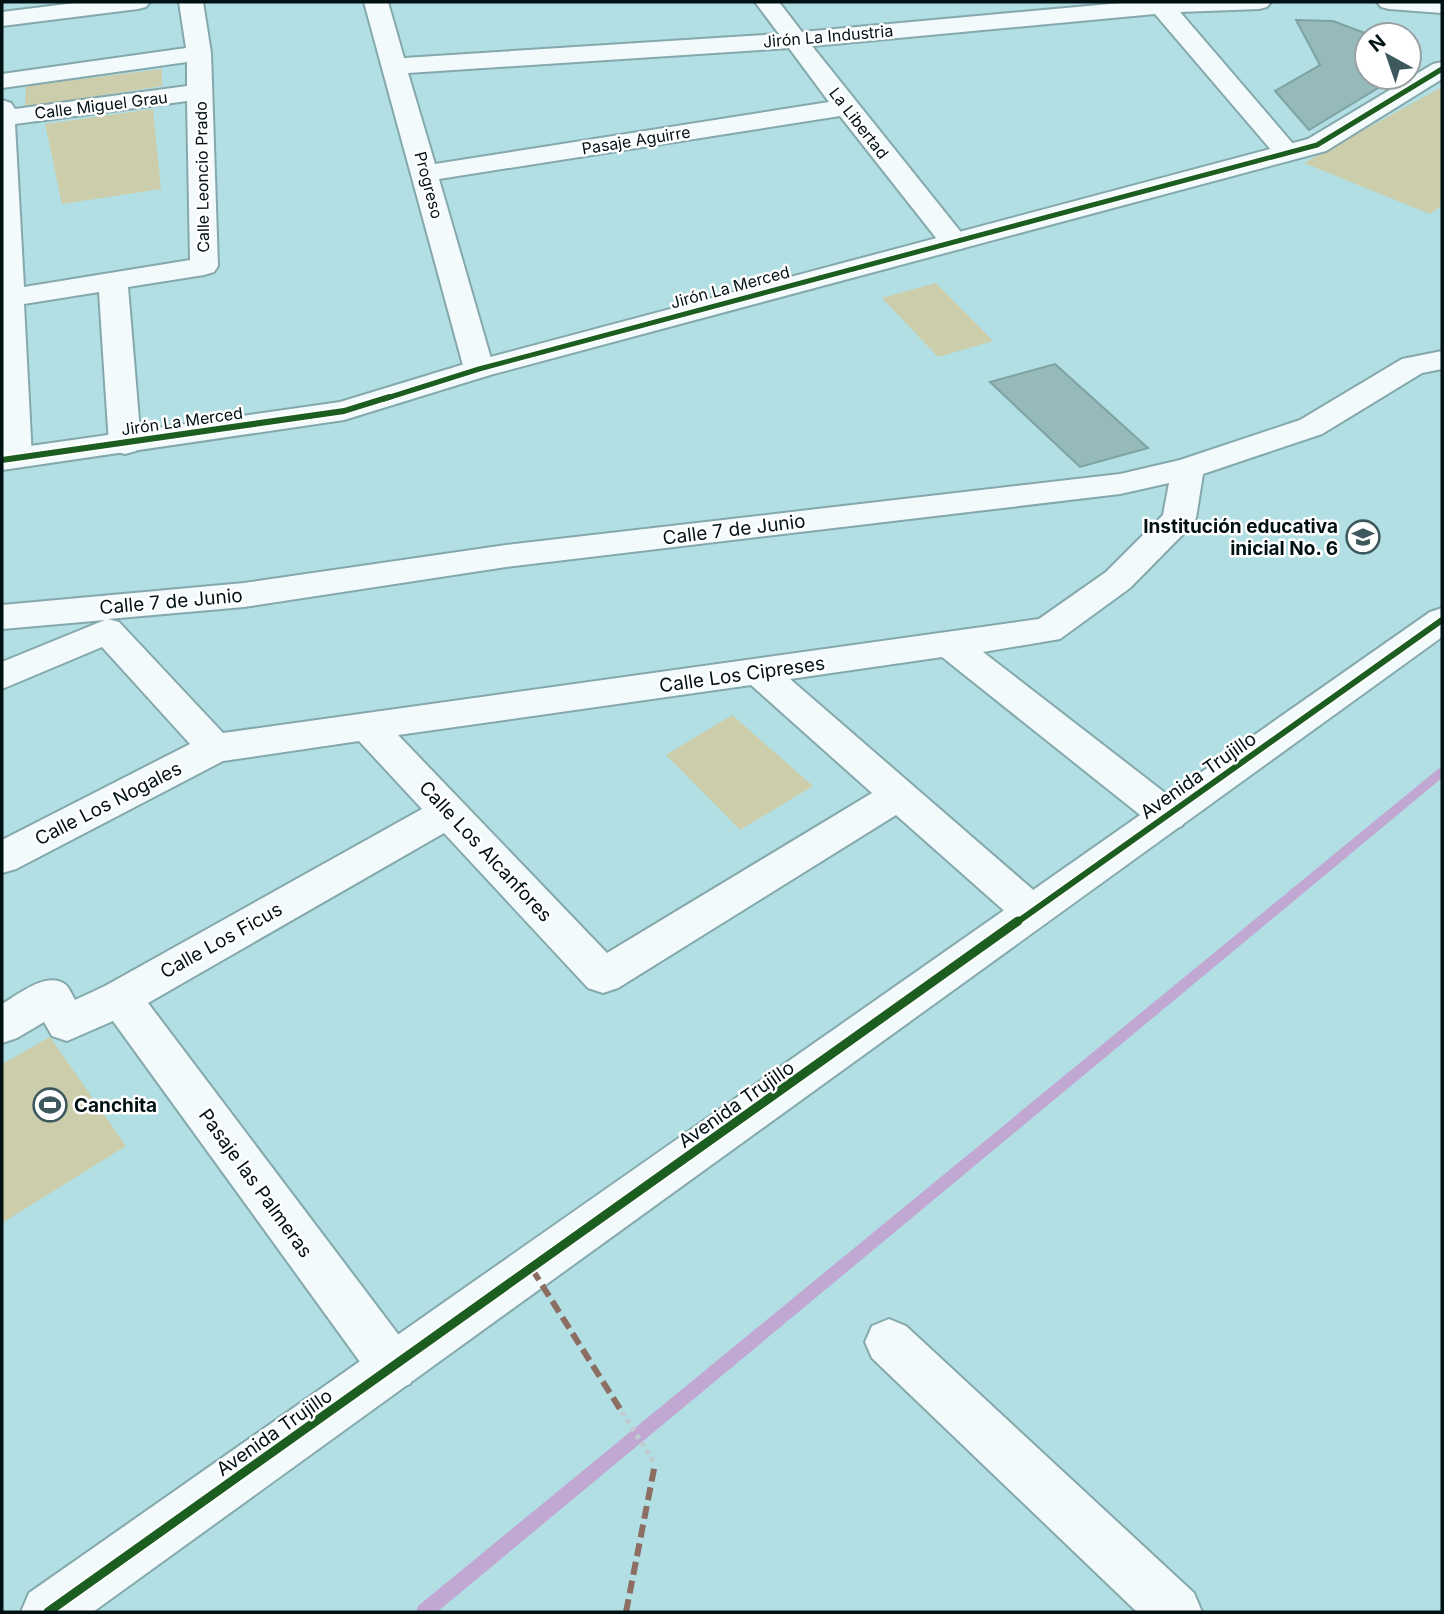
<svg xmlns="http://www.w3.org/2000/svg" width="1444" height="1614" viewBox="0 0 1444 1614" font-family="Inter,sans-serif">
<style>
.green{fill:#ccceab}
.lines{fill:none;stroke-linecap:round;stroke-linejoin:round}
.stream{fill:#c1a8d3;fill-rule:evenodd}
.building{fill:#96baba;stroke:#7ea2a2;stroke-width:2}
.street-casing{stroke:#84a8ac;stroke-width:4}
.secondary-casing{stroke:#84a8ac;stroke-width:4}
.path{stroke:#c0cccf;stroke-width:5;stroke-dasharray:4.5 4.5;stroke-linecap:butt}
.street{fill:#f3fafb;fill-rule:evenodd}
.secondary{fill:#f3fafb;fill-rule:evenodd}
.quiet{stroke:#8d6e63;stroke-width:6;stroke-dasharray:13 6;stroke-linecap:butt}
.cycleway-far2-casing{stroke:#fff;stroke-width:8}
.cycleway-far1-casing{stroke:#fff;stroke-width:10}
.cycleway-casing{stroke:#fff;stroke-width:13}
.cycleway-far2{stroke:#1b5e20;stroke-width:5}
.cycleway-far1{stroke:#1b5e20;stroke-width:6}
.cycleway{stroke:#1b5e20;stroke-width:9}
.labels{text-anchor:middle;stroke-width:5;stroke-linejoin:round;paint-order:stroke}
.far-street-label{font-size:16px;fill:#001114;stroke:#fff}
.poi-label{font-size:19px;font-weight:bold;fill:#001114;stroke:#fff;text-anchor:end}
.street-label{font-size:19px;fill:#001114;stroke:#fff}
</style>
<rect width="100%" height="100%" fill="#b2dfe4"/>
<g class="green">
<path d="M162,69V86L25,107L26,86Z"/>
<path d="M1442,87V205L1430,214L1304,163Z"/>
<path d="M153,109L161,189L62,204L45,124Z"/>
<path d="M936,283L993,341L938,357L882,298Z"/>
<path d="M732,715L813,786L740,830L666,755Z"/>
<path d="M50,1037L126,1146L2,1223V1064Z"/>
</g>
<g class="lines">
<path class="stream" d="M1442,768V778L437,1612H416L418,1606L1438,769Z"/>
</g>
<g class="building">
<path d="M1296,20L1333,21L1370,35H1367V77H1386L1377,83L1383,85L1309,130L1275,91L1320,65Z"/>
<path d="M1055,364L1148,448L1080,467L990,382Z"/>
</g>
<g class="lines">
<defs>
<g id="street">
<path d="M83,2H150L146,7L138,9L2,26V12Z"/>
<path d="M179,2H203L211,53L218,266L214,272L204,275L128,287L141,444L136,451L125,454L114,451L109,444L99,292L24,304L32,458L27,465L16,468L5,465L2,461V100L11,103L15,109L187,86V62L2,88V74L186,48ZM187,101L190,260L24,287L15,124Z"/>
<path d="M364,2H388L404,58L779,34L755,2H779L802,32L1132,2H1271L1267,7L1259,9L1180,12L1300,152L1296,158L1287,160L1278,158L1155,14L812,46L964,236L968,242L964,248L954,250L944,248L840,116L439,179L494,369L490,375L479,378L468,375L464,369ZM789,48L829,102L435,164L408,73Z"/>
<path d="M1377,2H1442V13L1389,9L1381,7Z"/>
<path d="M1442,351V369L1422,373L1322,434L1203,474L1196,518L1191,526L1130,588L1060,639L983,652L1182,806L1187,816L1182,826L1168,831L1154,826L942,657L790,679L1046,901L1052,912L1046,923L1032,928L1018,923L896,815L618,988L603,993L588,988L444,833L148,1003L410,1350L417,1367L410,1384L393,1391L376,1384L113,1021L67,1041L52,1036L44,1022L17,1038L2,1043V1004C18,995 47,970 66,985C69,988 73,996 75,1000L105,986L422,809L359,741L223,761L16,869L2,873V840L190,744L102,647L2,689V662L105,620L2,629V605L244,583L506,545L1120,474L1180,460L1300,420L1402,359ZM1169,483L1163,515L1106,572L1039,619L223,733L119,622L108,619L244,607L506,567L1120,494ZM751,685L872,793L607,953L398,735Z"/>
<path d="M889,1319L906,1326L1194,1593L1202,1612H1137L872,1358L865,1342L872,1326Z"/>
</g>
<g id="secondary">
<path d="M1442,62V79L1326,151L490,375L344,420L2,470V450L340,402L468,363L1308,139L1433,64Z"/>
<path d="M1442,608V637L93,1612H21L29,1593L1430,612Z"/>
</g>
</defs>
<use href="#street" class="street-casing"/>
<use href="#secondary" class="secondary-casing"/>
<path class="path" d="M622,1412L655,1464"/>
<use href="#street" class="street"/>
<use href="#secondary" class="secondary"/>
<g class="quiet">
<path d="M532,1269L622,1412"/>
<path d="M626,1612L655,1464"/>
</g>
<defs>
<path id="cycleway-far2" d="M384,399L479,369L1317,145L1442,69"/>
<g id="cycleway-far1">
<path d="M2,460L344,411L389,397"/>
<path d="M1016,923L1442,620"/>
</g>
<path id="cycleway" d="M48,1612L1018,921"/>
</defs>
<use href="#cycleway-far2" class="cycleway-far2-casing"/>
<use href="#cycleway-far1" class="cycleway-far1-casing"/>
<use href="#cycleway" class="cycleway-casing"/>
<use href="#cycleway-far2" class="cycleway-far2"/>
<use href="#cycleway-far1" class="cycleway-far1"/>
<use href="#cycleway" class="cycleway"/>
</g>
<defs>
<symbol id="school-ring" viewBox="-11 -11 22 22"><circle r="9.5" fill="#fff" stroke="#3e595d" stroke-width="1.5"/><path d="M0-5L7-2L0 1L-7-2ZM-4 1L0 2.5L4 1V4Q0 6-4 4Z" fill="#3e595d"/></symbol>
<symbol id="stadium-ring" viewBox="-11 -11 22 22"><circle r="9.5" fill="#fff" stroke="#3e595d" stroke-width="1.5"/><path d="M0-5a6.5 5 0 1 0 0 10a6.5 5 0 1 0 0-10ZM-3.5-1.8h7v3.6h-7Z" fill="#3e595d"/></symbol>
</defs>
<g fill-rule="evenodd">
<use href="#school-ring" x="1344" y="518" width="38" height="38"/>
<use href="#stadium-ring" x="31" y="1086" width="38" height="38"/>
</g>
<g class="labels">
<g class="far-street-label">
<text transform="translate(828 36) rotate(-5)" y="6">Jirón La Industria</text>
<text transform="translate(101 105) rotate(-7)" y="6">Calle Miguel Grau</text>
<text transform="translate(859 123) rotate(52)" y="6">La Libertad</text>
<text transform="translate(636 140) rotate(-9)" y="6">Pasaje Aguirre</text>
<text transform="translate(202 177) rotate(-91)" y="6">Calle Leoncio Prado</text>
<text transform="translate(429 185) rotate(75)" y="6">Progreso</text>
<text transform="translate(730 287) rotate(-15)" y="6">Jirón La Merced</text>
<text transform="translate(182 421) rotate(-8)" y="6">Jirón La Merced</text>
</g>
<g class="poi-label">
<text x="1338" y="533">Institución educativa<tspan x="1338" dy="22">inicial No. 6</tspan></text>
<text x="74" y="1112" text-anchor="start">Canchita</text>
</g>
<g class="street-label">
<text transform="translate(734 529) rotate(-7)" y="7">Calle 7 de Junio</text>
<text transform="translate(171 601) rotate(-5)" y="7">Calle 7 de Junio</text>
<text transform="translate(742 674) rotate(-8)" y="7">Calle Los Cipreses</text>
<text transform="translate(1198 775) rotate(-35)" y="7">Avenida Trujillo</text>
<text transform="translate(108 803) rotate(-27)" y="7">Calle Los Nogales</text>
<text transform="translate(486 851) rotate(47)" y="7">Calle Los Alcanfores</text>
<text transform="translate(221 940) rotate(-29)" y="7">Calle Los Ficus</text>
<text transform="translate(736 1104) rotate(-35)" y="7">Avenida Trujillo</text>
<text transform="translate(256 1183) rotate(54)" y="7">Pasaje las Palmeras</text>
<text transform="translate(274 1432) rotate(-35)" y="7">Avenida Trujillo</text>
</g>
</g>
<rect width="1444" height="1614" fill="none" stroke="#001114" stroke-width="7"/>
<g transform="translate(1388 56) rotate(320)"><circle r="33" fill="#ffffff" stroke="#99a0a1" stroke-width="2"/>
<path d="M0-5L12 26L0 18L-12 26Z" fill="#3e595d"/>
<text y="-10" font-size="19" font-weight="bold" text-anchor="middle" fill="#001114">N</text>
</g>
</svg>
